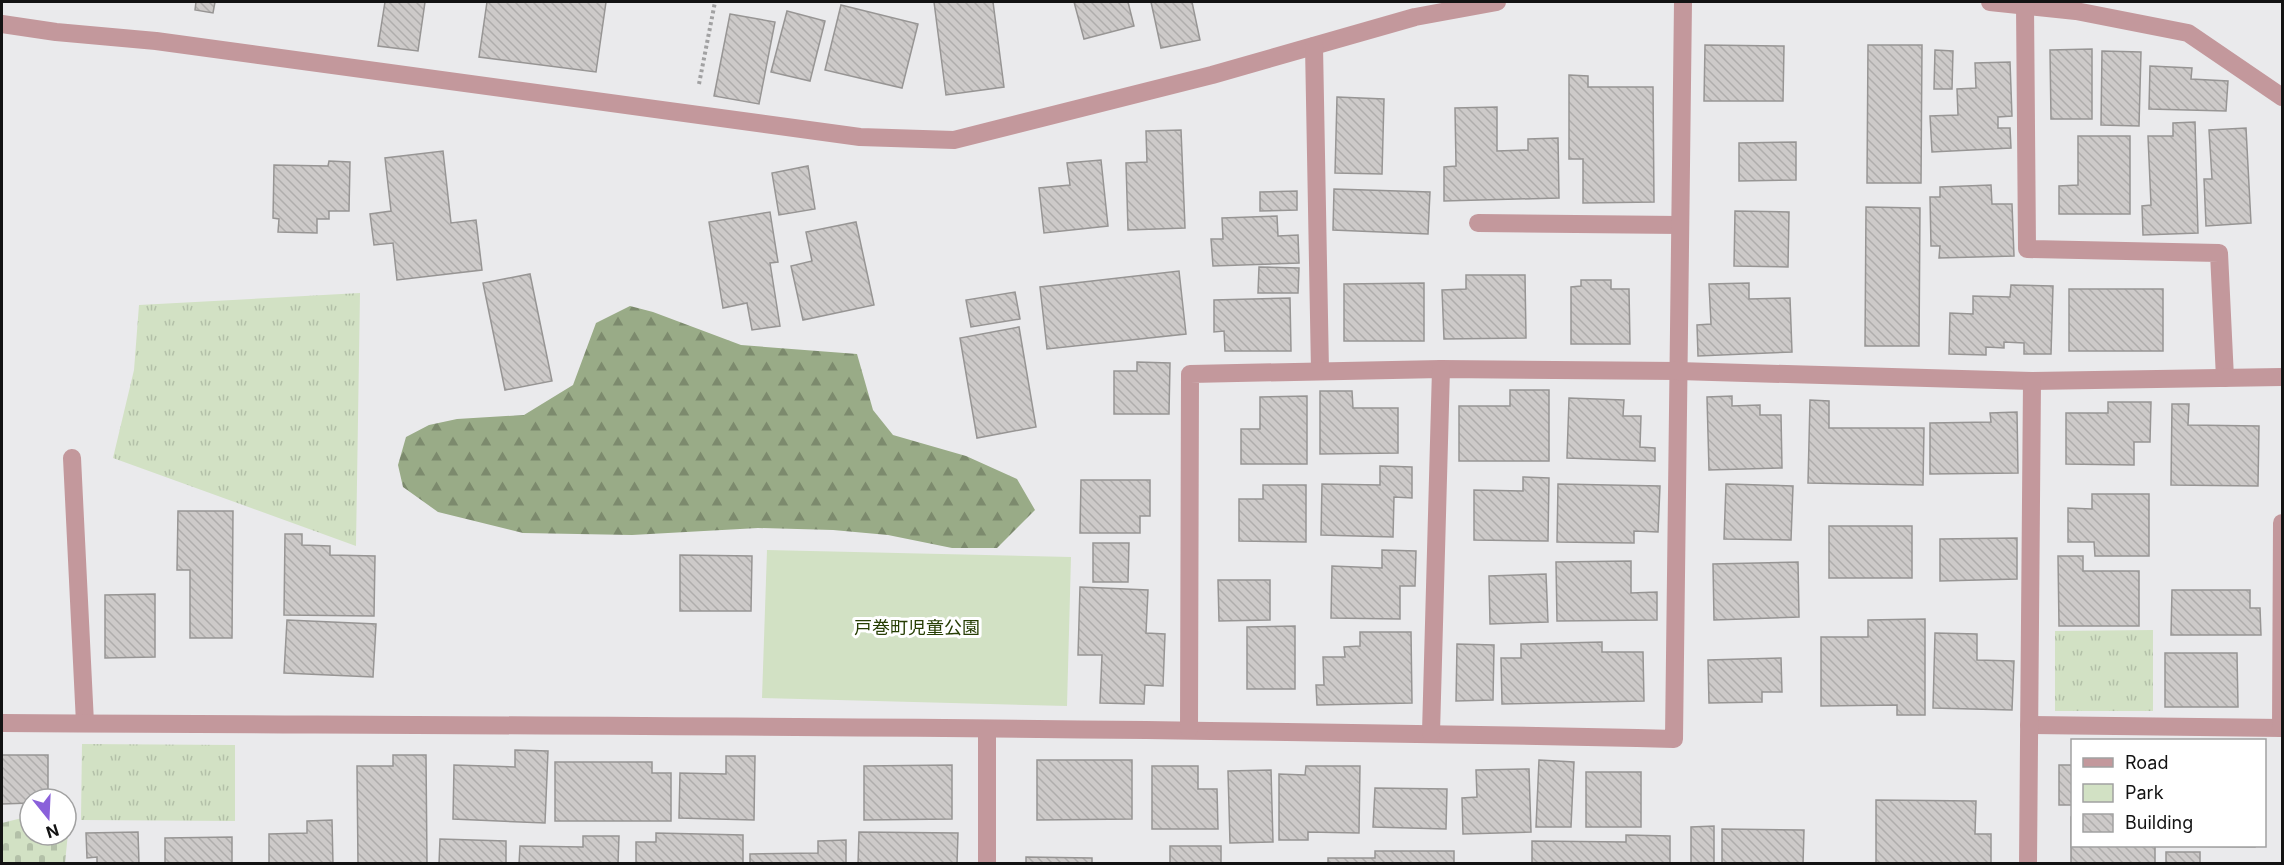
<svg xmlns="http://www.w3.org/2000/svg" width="2284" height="865" viewBox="0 0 2284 865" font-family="Inter,'Noto Sans JP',sans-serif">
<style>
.grass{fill:url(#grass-tufts)}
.forest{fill:url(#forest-firs)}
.cemetery{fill:url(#cemetery-stones)}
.park{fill:#d2e1c4}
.building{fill:url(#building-back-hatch);stroke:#979594;stroke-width:1.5}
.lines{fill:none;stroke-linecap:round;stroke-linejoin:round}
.path{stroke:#a1a1a2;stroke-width:4;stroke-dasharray:3 3;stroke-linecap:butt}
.street{stroke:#c3989c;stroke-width:18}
.labels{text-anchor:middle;stroke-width:6;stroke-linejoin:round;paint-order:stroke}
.park-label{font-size:18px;fill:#273e04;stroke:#fff}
</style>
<defs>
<pattern id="grass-tufts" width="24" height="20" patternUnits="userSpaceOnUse" patternTransform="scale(1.5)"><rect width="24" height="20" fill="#d2e1c4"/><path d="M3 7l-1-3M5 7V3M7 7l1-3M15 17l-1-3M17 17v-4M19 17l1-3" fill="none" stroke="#b3c0a8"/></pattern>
<pattern id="forest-firs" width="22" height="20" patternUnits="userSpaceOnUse" patternTransform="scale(1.5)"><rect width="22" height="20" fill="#99ab87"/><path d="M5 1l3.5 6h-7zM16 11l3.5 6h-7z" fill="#7c8a6d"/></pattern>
<pattern id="cemetery-stones" width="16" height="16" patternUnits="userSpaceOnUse" patternTransform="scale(1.5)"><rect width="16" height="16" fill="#d2e1c4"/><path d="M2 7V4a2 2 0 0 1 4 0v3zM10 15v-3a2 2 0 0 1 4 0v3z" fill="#b3c0a8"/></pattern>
<pattern id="building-back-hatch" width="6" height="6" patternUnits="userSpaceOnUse" patternTransform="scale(1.5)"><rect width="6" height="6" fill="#cdcac9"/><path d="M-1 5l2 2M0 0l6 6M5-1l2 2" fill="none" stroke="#afadac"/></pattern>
</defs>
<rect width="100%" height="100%" fill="#eaeaec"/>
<g class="grass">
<path d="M360,293L356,546L113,458L134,370L139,305Z"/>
<path d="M2153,630V711H2055V631Z"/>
<path d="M82,744L235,745V821L81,820Z"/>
</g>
<path class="forest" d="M630,306L653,312L741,345L857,354L873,410L893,435L966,456L1017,479L1035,510L997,548H952L888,535L833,530L758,528L632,535L523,533L438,512L403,487L398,465L406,437L429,425L457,419L524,415L573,385L596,323Z"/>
<path class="cemetery" d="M66,813H70L65,863H2V823L30,816V835H66Z"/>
<path class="park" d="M767,550L1071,557L1067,706L762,698Z"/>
<g class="building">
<path d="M196,2H215L213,13L195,10Z"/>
<path d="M385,2H425L418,51L378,46Z"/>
<path d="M487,2H606L596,72L479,57Z"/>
<path d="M934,2H993L1004,87L946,95Z"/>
<path d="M1074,2H1128L1134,26L1084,39Z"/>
<path d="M1151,2H1192L1200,40L1161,48Z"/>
<path d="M841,5L918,24L902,88L825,70Z"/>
<path d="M787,11L825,21L810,81L771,72Z"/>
<path d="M730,14L775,22L759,104L714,96Z"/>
<path d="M1705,45L1784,46L1783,101H1704Z"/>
<path d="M1868,45H1922L1921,183H1867Z"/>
<path d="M2092,49V119H2051L2050,50Z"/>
<path d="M1935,50L1953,51L1952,89H1934Z"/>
<path d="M2102,51L2141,52L2139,126L2101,125Z"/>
<path d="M2010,62L2012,116L1998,117V128H2010L2011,148L1932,152L1930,116L1958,115L1957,89L1976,88L1975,63Z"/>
<path d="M2150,66L2192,68L2191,79L2228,81L2226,111L2149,109Z"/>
<path d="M1569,75L1588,76V87H1653L1654,202L1583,203V159H1569Z"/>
<path d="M1337,97L1384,99L1382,174L1335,173Z"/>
<path d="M1497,107V151L1528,150V139L1558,138L1559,198L1444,201V167L1456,166L1455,108Z"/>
<path d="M2195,122L2198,233L2143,235L2142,206L2151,205L2148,136H2173V123Z"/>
<path d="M2246,128L2251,223L2206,226L2204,179H2212L2209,130Z"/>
<path d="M1181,130L1185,228L1128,230L1126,163L1147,162L1146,131Z"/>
<path d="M2078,136H2130V214H2059V186L2078,185Z"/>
<path d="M1796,142V180L1739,181V143Z"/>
<path d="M443,151L451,223L476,220L482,270L397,280L393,243L374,245L370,214L391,211L385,158Z"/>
<path d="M1101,160L1108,226L1044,233L1039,188L1070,185L1067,163Z"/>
<path d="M329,161L350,162L349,211H329V219H317V233L278,232L279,219L273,218L274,165L328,166Z"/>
<path d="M808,166L815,209L779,215L772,173Z"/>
<path d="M1991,185L1992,204H2012L2014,256L1939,258L1940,246H1931L1930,197H1940V187Z"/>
<path d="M1334,189L1430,192L1428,234L1333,230Z"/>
<path d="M1297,191V210L1260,211V192Z"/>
<path d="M1866,207L1920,208L1919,346H1865Z"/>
<path d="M1735,211L1789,212L1788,267L1734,266Z"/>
<path d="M770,212L778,262L770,263L780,326L752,330L747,303L723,308L709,222Z"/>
<path d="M1277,216L1278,236L1298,235L1299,263L1213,266L1211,239H1223L1222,218Z"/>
<path d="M856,222L874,305L803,320L791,266L812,261L806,232Z"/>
<path d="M1259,267L1299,268L1298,293H1258Z"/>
<path d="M1179,271L1186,334L1047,349L1040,287Z"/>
<path d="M530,274L552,381L505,390L483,283Z"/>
<path d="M1466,275H1525L1526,338L1444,339L1442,290L1466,289Z"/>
<path d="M1581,280H1611V289H1629L1630,344H1571V287L1581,286Z"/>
<path d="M1424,283V341H1344V284Z"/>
<path d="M1749,283V299L1790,298L1792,352L1698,356L1697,325L1711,324L1709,284Z"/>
<path d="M2011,285L2053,286L2051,354H2024V343L2004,342V348L1986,347V355L1949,354L1950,313L1973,314V296L2010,297Z"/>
<rect x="2069" y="289" width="94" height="62"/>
<path d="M1015,292L1020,319L971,327L966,300Z"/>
<path d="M1290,298L1291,351H1225L1224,331L1214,332V300Z"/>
<path d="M1019,327L1036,427L977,438L960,338Z"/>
<path d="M1137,362L1170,363L1169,414H1114V371H1137Z"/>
<path d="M1510,390H1549V461H1459V406H1510Z"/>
<path d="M1320,391H1352L1353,408H1398V453L1320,454Z"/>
<path d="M1307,396V464H1241V429H1260V397Z"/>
<path d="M1732,396V406L1760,405V415H1781L1782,468L1709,470L1707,397Z"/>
<path d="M1569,398L1624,400L1623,416H1641L1640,447L1655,448V461L1567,458Z"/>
<path d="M1810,400L1829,401V428H1924L1923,485L1808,483Z"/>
<path d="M2108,402H2151L2150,442H2134V465L2066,464V413H2108Z"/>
<path d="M2172,404H2189L2188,425L2259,426L2258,486L2171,485Z"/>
<path d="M2017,412L2018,473L1930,474V423L1991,422L1990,413Z"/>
<path d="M1380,466L1412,467V498L1394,497L1393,537L1321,535L1322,484L1380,485Z"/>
<path d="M1523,477L1549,478L1548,541L1474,540V490L1523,491Z"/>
<path d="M1081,480H1150V516H1140V533H1080Z"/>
<path d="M1558,484L1660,486L1658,532L1634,531V543L1557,542Z"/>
<path d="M1726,484L1793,486L1791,540L1724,539Z"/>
<path d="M1263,485H1306V542L1239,541V499H1263Z"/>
<path d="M2092,494H2149V556H2095L2094,542H2068V508L2092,509Z"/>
<path d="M178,511H233L232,638H190V570H177Z"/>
<rect x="1829" y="526" width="83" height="52"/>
<path d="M285,534H302V545L330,546V555L375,556L374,616L284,615Z"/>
<path d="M2017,538V579L1940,581V539Z"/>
<path d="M1093,543H1129L1128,582H1093Z"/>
<path d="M1382,550L1416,551L1415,586H1400V619L1331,618L1332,566L1382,568Z"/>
<path d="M680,555L752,556L751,611H680Z"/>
<path d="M2058,556H2083V571H2139V626H2059Z"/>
<path d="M1631,561V593L1657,592V620L1557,621L1556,562Z"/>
<path d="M1798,562L1799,617L1714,620L1713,564Z"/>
<path d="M1546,574L1548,622L1490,624L1489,576Z"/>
<path d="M1218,580H1270V620L1219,621Z"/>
<path d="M1080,587L1148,590L1146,633L1165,634L1163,686L1145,685L1144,704L1100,703L1102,655H1078Z"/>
<path d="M2172,590H2250V608H2260L2261,635H2171Z"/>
<path d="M155,594V657L105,658V595Z"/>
<path d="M1925,619V715H1897V705L1821,706V637H1868V620Z"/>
<path d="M287,620L376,624L373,677L284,673Z"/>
<path d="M1295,626V689H1247V627Z"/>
<path d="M1360,632H1411L1412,703L1317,705L1316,685H1324L1323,657H1345L1344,647L1360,646Z"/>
<path d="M1935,633L1977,634V660L2014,661L2012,710L1933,708Z"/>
<path d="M1602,642V652H1643L1644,701L1502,704L1501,658H1521V644Z"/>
<path d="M1457,644L1494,645L1493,700L1456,701Z"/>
<path d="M2165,653H2237L2238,707H2165Z"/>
<path d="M1781,658L1782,692H1762V702L1709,703L1708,660Z"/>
<path d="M515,750L548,751L545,823L453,819L454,765L515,767Z"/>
<path d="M2,755H48V799H30V803L2,804Z"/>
<path d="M393,755H426L427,864H358L357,766H393Z"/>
<path d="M726,756H755L754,820L679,818L680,773L726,774Z"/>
<path d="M1037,760H1132V819L1037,820Z"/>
<path d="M1539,760L1574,762L1571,827H1536Z"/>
<path d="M555,762H652V773H671V821H555Z"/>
<path d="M952,765V819L864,820V766Z"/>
<rect x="2059" y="765" width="13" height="40"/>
<path d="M1152,766H1198V789H1217L1218,829H1152Z"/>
<path d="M1306,766H1360L1359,833L1308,832V840H1279V774L1305,775Z"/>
<path d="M1529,769L1531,832L1463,834L1462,798L1477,797L1476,770Z"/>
<path d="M1271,770L1273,842L1230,843L1228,771Z"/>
<rect x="1586" y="772" width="55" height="55"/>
<path d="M1375,788L1447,789L1446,829L1373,827Z"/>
<path d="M1876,800L1976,801L1975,834H1991V864H1876Z"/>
<path d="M2071,817H2072V846H2155V864H2071Z"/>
<path d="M332,820L333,864H269V834L307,833V821Z"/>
<path d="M1714,826V863L1691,864V827Z"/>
<path d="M1722,829L1804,830L1803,864H1722Z"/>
<path d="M138,832L139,864H97V857L87,858L86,833Z"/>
<path d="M859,832L958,833L957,864H858Z"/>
<path d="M656,833L743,835V864H636V842H656Z"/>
<path d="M1626,835L1670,836V864H1532V841L1626,842Z"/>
<path d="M583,836H619L618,864H519L520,846L583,847Z"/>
<path d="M232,837V864H165V838Z"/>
<path d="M440,839L506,841V864H439Z"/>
<path d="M846,840V864H750V854L818,853V841Z"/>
<rect x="1170" y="846" width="51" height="18"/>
<path d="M2174,846H2255V847Z"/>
<path d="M1375,851H1454V864H1328V858H1375Z"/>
<rect x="2166" y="852" width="34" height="12"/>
<path d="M1026,857L1092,858V864H1026Z"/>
</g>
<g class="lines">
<path class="path" d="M699,84L715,2"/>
<g class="street">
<path d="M1990,2L2076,11L2188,33L2282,97"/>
<path d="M2025,5L2027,249L2219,253L2225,378"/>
<path d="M2,24L56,32L156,41L860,137L954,140L1212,75L1415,17L1497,2"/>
<path d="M1314,46L1320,371"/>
<path d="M1478,223L1680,225"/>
<path d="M72,458L85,723"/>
<path d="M2,723C559,726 1116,726 1674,739L1683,2"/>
<path d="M2029,725L2282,728"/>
<path d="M2281,728L2282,523"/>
<path d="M1189,729L1190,374L1441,369L1678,371L2032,381L2282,377"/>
<path d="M987,730V864"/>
<path d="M1431,733L1441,369"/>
<path d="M2028,864L2032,381"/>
</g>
</g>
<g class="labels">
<g class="park-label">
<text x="917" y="634">戸巻町児童公園</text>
</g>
</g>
<rect width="2284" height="865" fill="none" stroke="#131313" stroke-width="6"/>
<rect x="2071" y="739" width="195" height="108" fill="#ffffff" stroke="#a1a1a1" stroke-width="1.5"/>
<rect x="2083" y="758" width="30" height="9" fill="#c3989c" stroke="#a1a1a1" stroke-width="1.5"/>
<text x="2125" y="769" font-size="18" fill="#131313">Road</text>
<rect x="2083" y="784" width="30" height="18" fill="#d2e1c4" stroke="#a1a1a1" stroke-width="1.5"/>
<text x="2125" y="799" font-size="18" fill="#131313">Park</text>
<rect x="2083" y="814" width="30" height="18" fill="url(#building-back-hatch)" stroke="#a1a1a1" stroke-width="1.5"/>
<text x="2125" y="829" font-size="18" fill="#131313">Building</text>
<g transform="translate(48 817) rotate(162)"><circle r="28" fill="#ffffff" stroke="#a1a1a1" stroke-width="1.5"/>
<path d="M0-4.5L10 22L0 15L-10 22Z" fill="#8a60da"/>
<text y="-9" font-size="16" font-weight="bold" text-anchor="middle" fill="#131313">N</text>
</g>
</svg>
